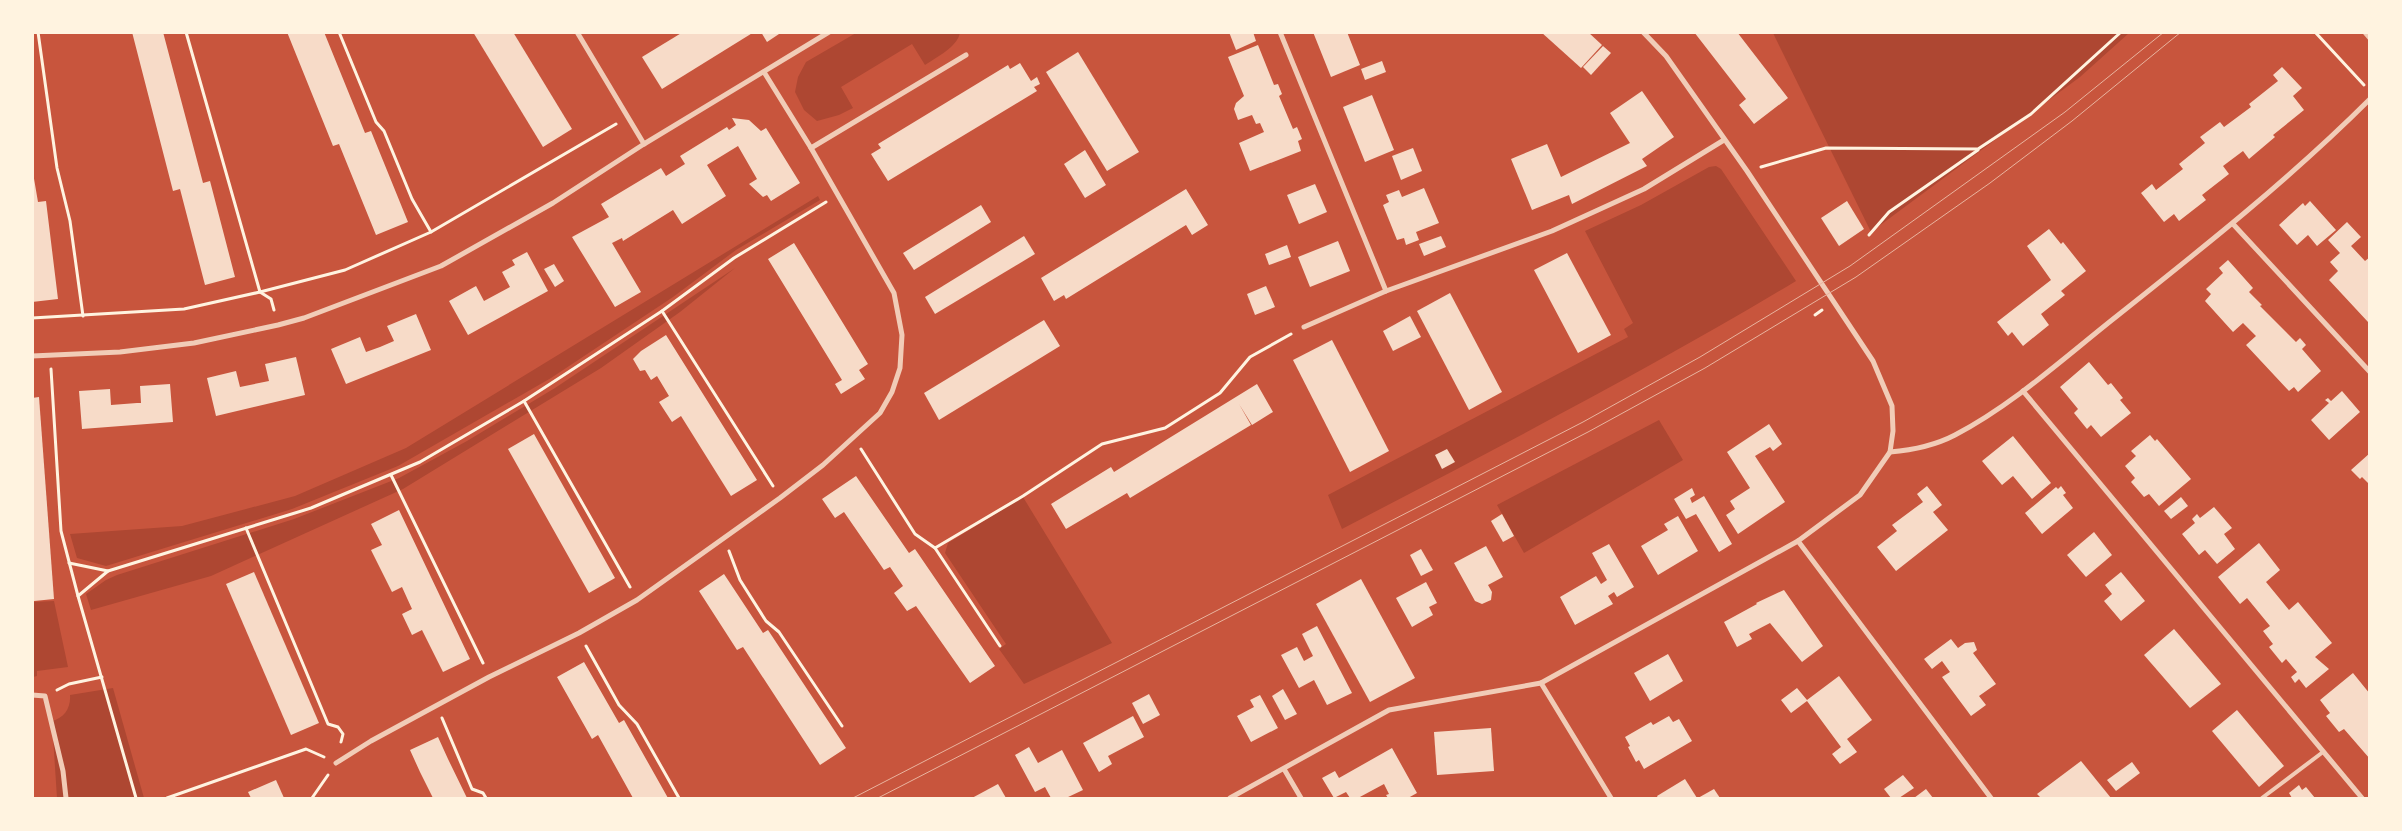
<svg xmlns="http://www.w3.org/2000/svg" width="2402" height="831" viewBox="0 0 2402 831" font-family="'Nunito Sans',sans-serif">
<style>
.green{fill:#ae4732}
.building{fill:#f7dbc8}
.lines{fill:none;stroke-linecap:round;stroke-linejoin:round}
.path{stroke:#fff3e0;stroke-width:3}
.service{stroke:#f1ccb7;stroke-width:4}
.minor{stroke:#f1ccb7;stroke-width:5}
.tram{stroke:#e9b49f;stroke-width:1}
</style>
<rect width="100%" height="100%" fill="#c8553d"/>
<g class="green">
<path d="M856,33V32L960,33C957,47 937,57 925,65L912,44L841,87L853,108L839,115L817,121L804,110L795,92L798,77L806,62Z"/>
<path d="M1773,33H2129L2080,77L1871,232Z"/>
<path d="M1716,166L1721,169L1796,281C1648,370 1495,449 1342,529L1328,495L1628,337L1624,329L1633,323L1585,231L1641,205L1709,167Z"/>
<path d="M818,196L820,200L736,250L673,297L551,378L398,466L292,509L106,566L77,558L70,534L182,526L295,496L406,448Z"/>
<path d="M735,268L680,312L601,368L403,489L211,576L91,610L86,594L106,580L117,575L294,519L399,478L467,441L555,388Z"/>
<path d="M1659,420L1683,460L1524,553L1497,505Z"/>
<path d="M1023,497L1112,643L1024,684L999,649L1006,644L945,553L948,543Z"/>
<path d="M54,601L68,667L37,671V676L33,677V602Z"/>
<path d="M113,688L144,798H57L52,721C64,718 71,708 70,695Z"/>
</g>
<g class="building">
<path d="M132,32H163L203,183L210,181L235,277L205,285L180,189L173,191Z"/>
<path d="M287,32H324L365,133L371,131L408,222L376,235L339,144L333,146Z"/>
<path d="M473,32H513L572,129L543,147Z"/>
<path d="M683,32H754L662,89L642,57Z"/>
<path d="M761,32H782L767,42Z"/>
<path d="M1229,32H1253L1256,41L1236,50Z"/>
<path d="M1313,32H1347L1360,65L1331,77Z"/>
<path d="M1541,32H1588L1602,45L1581,68Z"/>
<path d="M1694,32H1737L1788,98L1754,124L1739,105L1746,99Z"/>
<path d="M1258,45L1274,85L1278,84L1282,94L1279,96L1293,129L1297,127L1302,139L1298,141L1301,151L1250,171L1239,143L1264,132L1260,123L1256,124L1252,115L1238,120L1234,109L1236,103L1244,96L1228,57Z"/>
<path d="M1603,46L1611,53L1591,75L1583,67Z"/>
<path d="M1078,52L1139,152L1107,171L1046,72Z"/>
<path d="M1382,61L1386,72L1365,80L1361,69Z"/>
<path d="M1020,63L1031,81L1037,77L1040,84L1034,87L1037,91L888,181L871,154L881,148L878,144L1008,65L1010,69Z"/>
<path d="M2282,67L2302,88L2293,96L2304,110L2273,135L2275,137L2249,159L2243,151L2223,166L2229,174L2202,195L2206,200L2179,221L2174,214L2164,222L2141,193L2152,184L2156,190L2183,169L2179,164L2205,143L2200,137L2220,122L2224,127L2251,107L2249,104L2278,81L2273,75Z"/>
<path d="M1642,91L1674,137L1642,159L1647,166L1572,204L1569,195L1532,210L1511,159L1547,144L1561,177L1630,143L1610,113Z"/>
<path d="M1372,95L1394,150L1365,162L1343,107Z"/>
<path d="M732,118L749,120L761,131L766,128L800,183L771,201L767,195L763,197L749,184L757,179L738,146L707,165L726,196L682,224L673,210L623,241L622,238L612,243L641,292L615,307L572,237L609,217L601,204L661,168L666,176L685,164L680,156L727,127L729,130L736,125Z"/>
<path d="M1413,148L1422,171L1401,180L1392,156Z"/>
<path d="M1085,150L1106,185L1085,198L1064,164Z"/>
<path d="M32,167L38,202L46,201L58,299L32,302Z"/>
<path d="M1315,184L1327,212L1299,224L1287,195Z"/>
<path d="M1424,188L1439,223L1416,232L1419,240L1406,245L1404,238L1397,240L1383,205L1389,202L1386,195L1399,190L1402,197Z"/>
<path d="M1186,189L1208,225L1192,235L1186,225L1066,299L1064,295L1054,301L1041,278Z"/>
<path d="M1847,201L1864,229L1839,246L1821,218Z"/>
<path d="M2310,201L2336,230L2317,246L2308,235L2297,245L2279,225L2303,203L2305,206Z"/>
<path d="M981,205L991,222L914,270L903,253Z"/>
<path d="M2347,222L2361,237L2351,246L2365,261L2370,257L2368,322L2329,280L2338,271L2330,262L2340,253L2328,240Z"/>
<path d="M2049,229L2061,244L2063,242L2086,271L2061,291L2065,295L2041,314L2049,325L2023,346L2012,332L2008,336L1997,322L2051,280L2027,246Z"/>
<path d="M1024,236L1035,254L935,314L925,297Z"/>
<path d="M1441,236L1446,247L1424,256L1419,244Z"/>
<path d="M1338,241L1350,271L1310,287L1298,257Z"/>
<path d="M794,243L868,364L859,370L865,379L841,394L835,384L842,380L768,259Z"/>
<path d="M1287,245L1291,257L1269,265L1265,254Z"/>
<path d="M527,252L548,291L468,335L449,301L476,286L484,301L510,287L502,272L515,265L512,260Z"/>
<path d="M1567,253L1611,335L1578,353L1534,270Z"/>
<path d="M2228,260L2253,288L2249,292L2262,305L2260,306L2296,342L2300,338L2306,345L2302,349L2321,371L2298,392L2294,387L2289,391L2246,345L2256,336L2243,323L2233,332L2205,301L2211,294L2206,289L2223,273L2219,268Z"/>
<path d="M554,264L564,281L555,287L544,269Z"/>
<path d="M1266,286L1275,307L1255,315L1247,294Z"/>
<path d="M1450,293L1502,392L1469,410L1417,311Z"/>
<path d="M416,314L431,350L346,384L331,349L360,337L366,352L380,347L394,341L387,326Z"/>
<path d="M1410,316L1421,337L1393,351L1383,331Z"/>
<path d="M1044,320L1060,346L939,420L924,393Z"/>
<path d="M666,335L757,480L731,496L681,416L672,422L659,402L669,396L657,376L651,380L645,370L640,371L633,359L641,351Z"/>
<path d="M1332,340L1389,451L1350,472L1293,360Z"/>
<path d="M296,357L305,395L216,416L207,378L236,371L240,387L269,381L265,364Z"/>
<path d="M2089,362L2108,385L2111,383L2123,398L2120,400L2131,413L2101,437L2091,425L2087,429L2074,413L2078,409L2060,387Z"/>
<path d="M170,384L173,422L82,429L79,391L110,389L111,405L137,403H141L140,386Z"/>
<path d="M1257,384L1273,412L1252,425L1239,404L1251,425L1130,498L1127,493L1066,529L1051,504L1111,467L1114,472Z"/>
<path d="M2342,391L2360,412L2329,440L2311,420L2329,403L2325,400L2328,398L2331,401Z"/>
<path d="M39,397L54,599L34,601L32,398Z"/>
<path d="M1769,424L1782,444L1773,451L1770,447L1755,456L1785,502L1738,534L1726,515L1735,509L1730,501L1750,488L1727,452Z"/>
<path d="M534,434L615,578L589,593L508,449Z"/>
<path d="M2150,435L2155,441L2157,439L2191,479L2159,506L2149,494L2144,497L2138,490L2131,482L2135,478L2125,466L2136,456L2131,451Z"/>
<path d="M2013,436L2051,483L2032,499L2013,476L2002,485L1982,461Z"/>
<path d="M1447,449L1455,462L1442,469L1435,455Z"/>
<path d="M2370,453V485L2362,477L2360,479L2351,470Z"/>
<path d="M856,476L909,553L915,549L995,666L970,683L916,606L907,611L894,593L903,586L890,567L884,570L844,512L835,518L822,499Z"/>
<path d="M1927,486L1942,505L1933,512L1948,530L1896,571L1877,547L1897,531L1892,525L1923,502L1917,494Z"/>
<path d="M2061,486L2066,493L2063,495L2073,508L2042,534L2025,513L2056,487L2058,489Z"/>
<path d="M1692,488L1695,495L1690,498L1692,503L1704,496L1732,544L1719,552L1696,514L1686,519L1674,499Z"/>
<path d="M2181,497L2188,506L2171,519L2164,511Z"/>
<path d="M2214,507L2232,528L2224,534L2235,549L2217,564L2205,550L2199,555L2182,534L2195,523L2192,519L2197,514L2200,518Z"/>
<path d="M399,510L470,659L443,672L422,630L412,635L402,614L412,609L402,587L392,592L371,550L382,545L371,524Z"/>
<path d="M1502,514L1514,536L1503,542L1491,521Z"/>
<path d="M1678,516L1698,551L1658,575L1641,546L1668,530L1664,524Z"/>
<path d="M2094,532L2112,555L2086,577L2067,555Z"/>
<path d="M2259,543L2280,570L2266,582L2289,610L2298,602L2332,643L2315,657L2329,669L2306,688L2299,679L2295,683L2291,677L2297,672L2286,659L2282,663L2269,647L2273,644L2263,631L2270,626L2247,598L2240,604L2218,577Z"/>
<path d="M1609,544L1634,587L1617,597L1614,592L1608,596L1613,604L1575,625L1560,597L1596,576L1601,584L1607,580L1592,553Z"/>
<path d="M1486,546L1503,577L1488,585L1492,592L1491,600L1482,604L1475,601L1454,563Z"/>
<path d="M1421,549L1433,570L1421,576L1410,555Z"/>
<path d="M254,572L319,723L291,735L226,584Z"/>
<path d="M2121,572L2145,601L2121,621L2104,601L2112,594L2105,585Z"/>
<path d="M724,574L763,633L768,630L846,748L820,765L743,647L737,650L699,591Z"/>
<path d="M1361,579L1415,678L1370,702L1316,604Z"/>
<path d="M1426,582L1437,603L1429,607L1433,615L1412,627L1396,598Z"/>
<path d="M1784,590L1823,646L1802,662L1770,623L1749,634L1752,639L1737,647L1724,622L1757,604L1756,603Z"/>
<path d="M1317,626L1352,693L1327,705L1314,680L1299,688L1281,655L1297,647L1304,661L1313,656L1302,634Z"/>
<path d="M2174,629L2221,684L2190,708L2144,655Z"/>
<path d="M1951,639L1958,648L1965,643L1974,642L1977,650L1973,653L1996,684L1979,696L1986,705L1971,716L1942,677L1950,672L1942,661L1932,669L1924,659Z"/>
<path d="M1668,654L1683,681L1650,701L1634,673Z"/>
<path d="M584,662L619,723L624,720L668,798H633L598,735L592,739L557,677Z"/>
<path d="M2353,673L2370,694V759L2344,729L2339,732L2326,716L2330,713L2320,700Z"/>
<path d="M1839,676L1872,720L1847,739L1857,752L1840,764L1832,754L1841,747L1807,701L1791,713L1781,700L1797,688L1807,700Z"/>
<path d="M1283,689L1297,714L1285,720L1272,696Z"/>
<path d="M1149,694L1160,715L1143,724L1132,703Z"/>
<path d="M1260,695L1278,728L1251,742L1237,716L1254,707L1250,700Z"/>
<path d="M2237,710L2284,766L2259,787L2212,731Z"/>
<path d="M1133,716L1144,737L1108,756L1112,764L1099,772L1083,743Z"/>
<path d="M1669,716L1673,722L1679,719L1692,741L1644,769L1639,760L1636,762L1628,747L1630,746L1625,737L1651,722L1653,725Z"/>
<path d="M1491,728L1494,771L1437,775L1434,732Z"/>
<path d="M438,737L448,759L467,798H433L420,772L410,750Z"/>
<path d="M1029,747L1038,763L1062,750L1083,790L1066,798H1051L1045,787L1035,792L1015,755Z"/>
<path d="M1392,748L1417,793L1408,798H1388L1386,795L1389,794L1384,784L1358,798H1350L1346,792L1334,798L1322,778L1335,771L1339,778Z"/>
<path d="M2081,761L2111,798H2041L2037,794Z"/>
<path d="M2132,762L2140,773L2116,791L2107,780Z"/>
<path d="M1903,775L1914,788L1899,798H1891L1884,789Z"/>
<path d="M1685,779L1697,798H1658L1657,796Z"/>
<path d="M276,780L284,798H251L248,792Z"/>
<path d="M998,784L1006,798H972Z"/>
<path d="M2299,785L2302,790L2306,787L2315,798H2292L2289,793Z"/>
<path d="M1714,789L1720,798H1698Z"/>
<path d="M1926,789L1933,798H1914Z"/>
</g>
<g class="lines">
<g class="path">
<path d="M38,32L57,168L70,221L83,316"/>
<path d="M186,32L260,292L345,270L431,232L616,124"/>
<path d="M339,32L376,122L384,131L412,199L431,232"/>
<path d="M2315,32L2364,85"/>
<path d="M1761,167L1826,148L1978,149L2031,114L2121,32"/>
<path d="M1869,235L1889,212L1978,150"/>
<path d="M662,311L773,486"/>
<path d="M1815,315L1822,310"/>
<path d="M32,318L184,309L260,292L271,299L274,310"/>
<path d="M51,369L61,531L78,596"/>
<path d="M524,401L630,587"/>
<path d="M861,449L915,534L935,548L1000,646"/>
<path d="M391,475L483,663"/>
<path d="M246,528L328,724L338,727L343,734L341,742"/>
<path d="M935,548L1023,496L1102,444L1165,428L1220,393L1250,357L1291,334"/>
<path d="M729,551L740,580L766,621L779,632L842,726"/>
<path d="M69,563L108,571"/>
<path d="M586,646L619,705L637,724L679,798"/>
<path d="M57,690L69,684L102,677"/>
<path d="M442,718L472,789L483,793L486,798"/>
<path d="M136,798L78,596L108,571L311,508L420,462L524,401L662,311L734,258L826,202"/>
<path d="M167,798L306,749L324,757"/>
<path d="M312,798L328,775"/>
</g>
<g class="service">
<path d="M2364,32L2370,39"/>
<path d="M2262,798L2323,752"/>
</g>
<g class="minor">
<path d="M577,32L644,144"/>
<path d="M1280,32L1386,291"/>
<path d="M811,148L966,55"/>
<path d="M2233,224L2370,372"/>
<path d="M1304,327L1386,291L1552,231L1644,189L1724,140"/>
<path d="M32,356L120,352L194,343L278,325L304,318L441,266L553,203L644,144L829,32"/>
<path d="M2023,391L2362,798"/>
<path d="M1890,452C1914,450 1934,446 1955,435C2014,404 2065,357 2117,316C2204,247 2291,178 2370,99"/>
<path d="M1798,541L1991,798"/>
<path d="M1541,683L1611,798"/>
<path d="M32,695L45,696L63,771L66,798"/>
<path d="M336,763L371,741L489,677L579,633L637,600L780,498L823,465L880,413L892,392L900,368L902,335L894,293L811,148L764,72"/>
<path d="M1284,769L1301,798"/>
<path d="M1230,798L1389,710L1541,683L1798,541L1860,495L1890,452L1893,431L1892,406L1873,361L1747,171L1666,56L1643,32"/>
</g>
<g class="tram">
<path d="M853,798L1583,422L1700,357L1850,266L2065,112L2164,32"/>
<path d="M878,798L1588,432L1705,368L1856,277L1990,183L2072,121L2181,32"/>
</g>
</g>
<rect width="2402" height="831" fill="none" stroke="#fff3e0" stroke-width="68"/>
</svg>
